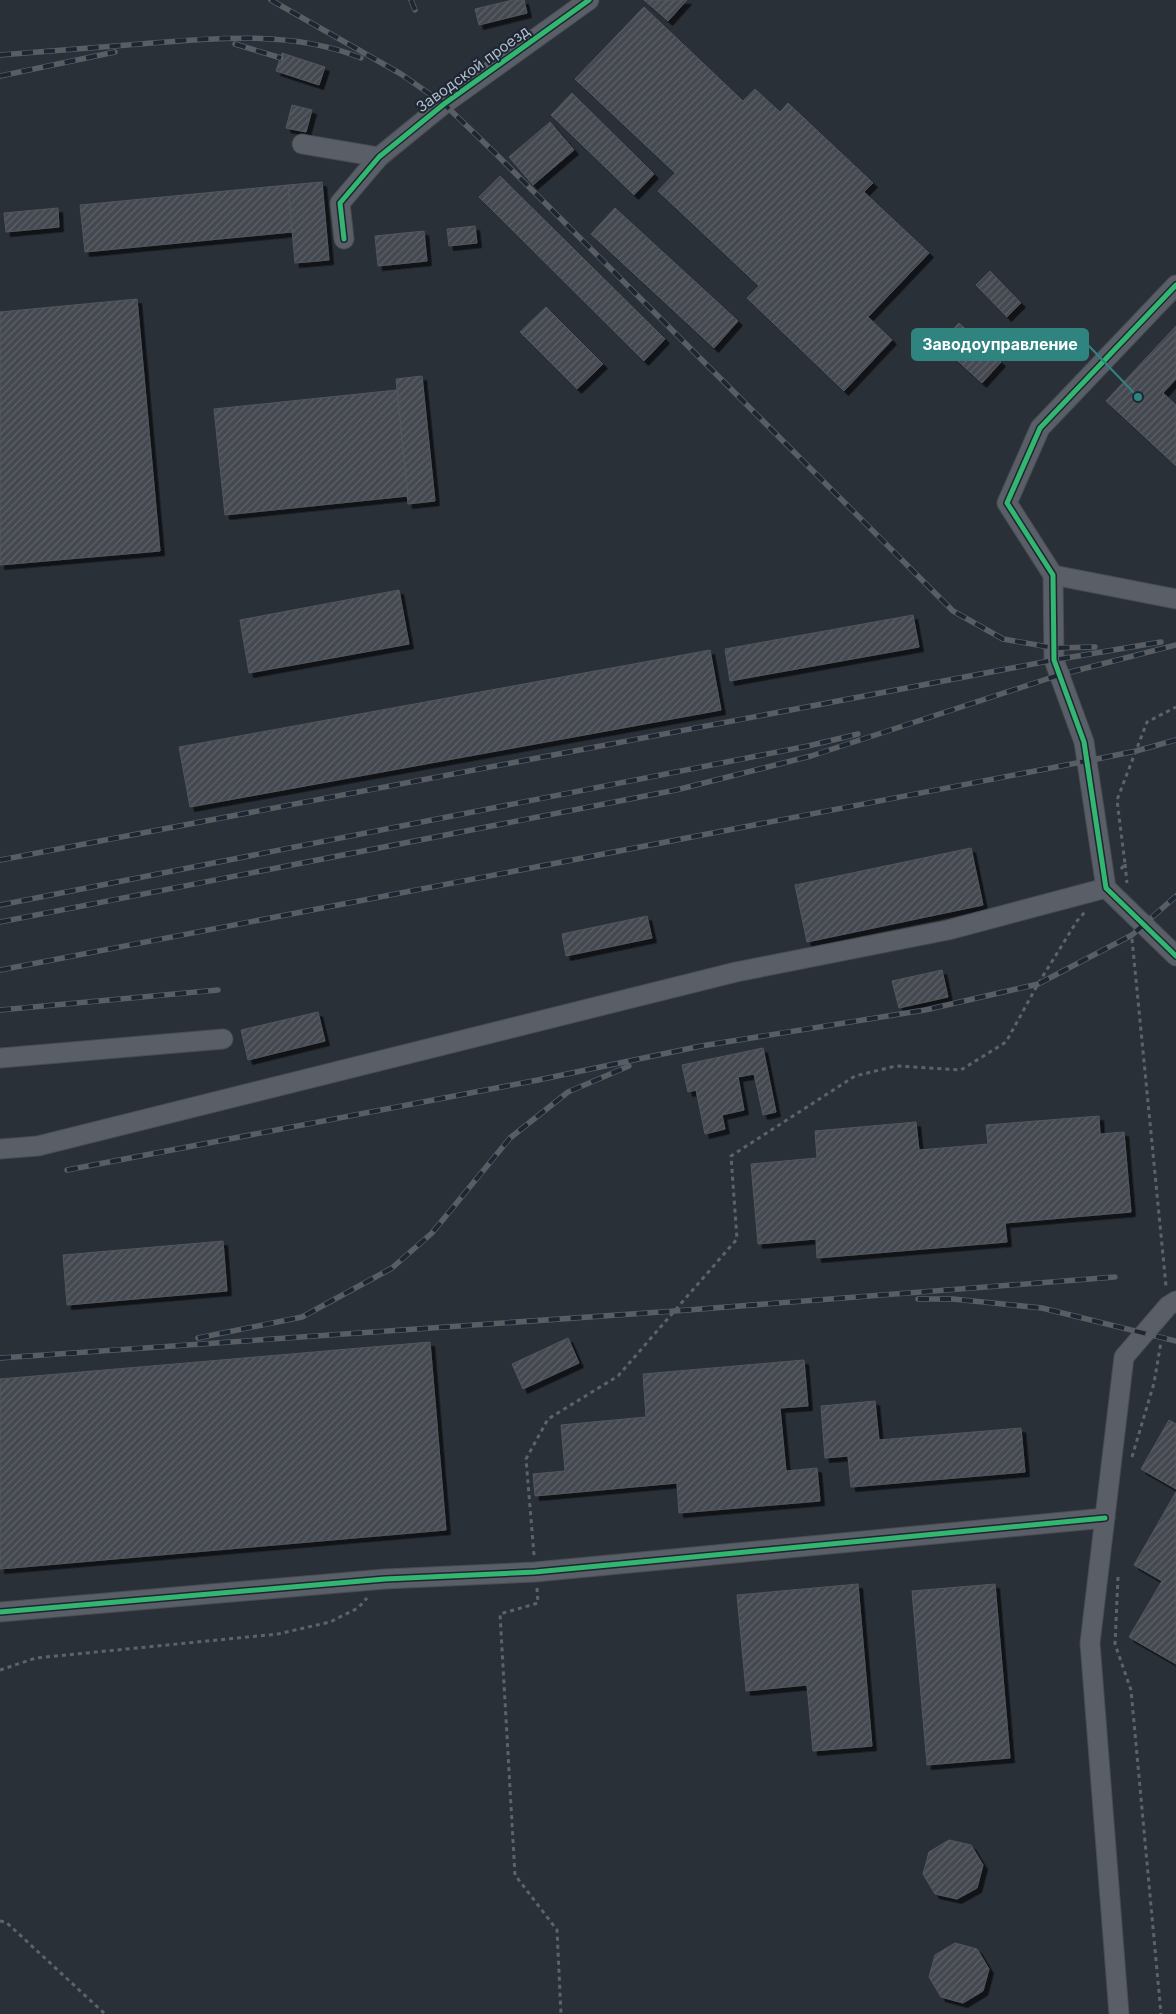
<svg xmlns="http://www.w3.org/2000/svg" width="1176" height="2014" viewBox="0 0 1176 2014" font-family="Inter,sans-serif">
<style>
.building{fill:url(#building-hatch);stroke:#52575f;filter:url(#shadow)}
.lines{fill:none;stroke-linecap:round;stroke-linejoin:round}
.minor-casing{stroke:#484c53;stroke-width:21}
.path{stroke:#5d636a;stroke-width:3;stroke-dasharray:4 4;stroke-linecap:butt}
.minor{stroke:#5a5e66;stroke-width:19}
.rail-casing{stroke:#595d64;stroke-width:5.5}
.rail{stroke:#1d2633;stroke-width:4;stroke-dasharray:11;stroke-linecap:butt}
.cycleway-casing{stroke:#1d2633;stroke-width:8}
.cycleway{stroke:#33b770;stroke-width:5}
.labels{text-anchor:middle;stroke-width:4;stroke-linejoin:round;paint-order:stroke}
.street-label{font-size:15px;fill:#b4bcc9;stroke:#1d2633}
.leader{fill:none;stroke:#308480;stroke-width:2}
.callout-dot{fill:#308480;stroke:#1d2633;stroke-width:2}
.callout{fill:#308480;stroke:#308480;stroke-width:2}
.callout-label{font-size:16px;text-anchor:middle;font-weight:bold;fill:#fff}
</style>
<defs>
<pattern id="building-hatch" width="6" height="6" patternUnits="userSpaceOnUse" patternTransform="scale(1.25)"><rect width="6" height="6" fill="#444950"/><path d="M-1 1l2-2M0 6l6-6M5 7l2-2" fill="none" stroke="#5d6168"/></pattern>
<filter id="shadow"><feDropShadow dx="4.5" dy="4.5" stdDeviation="0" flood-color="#0009"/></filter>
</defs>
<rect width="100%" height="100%" fill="#2a3038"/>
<g class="building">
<path d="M513,0H524L527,13L479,25L475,9Z"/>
<path d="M644,0H687L668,21Z"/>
<path d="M644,7L743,101L755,89L780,112L788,103L873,183L864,192L929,253L868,317L892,340L844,391L747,298L759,286L658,191L675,173L575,79Z"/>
<path d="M282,53L325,67L319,85L276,71Z"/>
<path d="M572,93L654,174L634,195L551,115Z"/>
<path d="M292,105L312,110L306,132L286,128Z"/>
<path d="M550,122L574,150L533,185L509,157Z"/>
<path d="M500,176L665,339L644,361L479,197Z"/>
<path d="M322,182L329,260L295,263L288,185Z"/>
<path d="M288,185L292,232L85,252L80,205Z"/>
<path d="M58,208L59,227L6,232L4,213Z"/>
<path d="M615,208L738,321L714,348L591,234Z"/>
<path d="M475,226L477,243L449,246L447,229Z"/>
<path d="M424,231L427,261L378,266L375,236Z"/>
<path d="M990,271L1021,303L1007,317L976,285Z"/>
<path d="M137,299L160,551L0,565V312Z"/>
<path d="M546,307L603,364L577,389L520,332Z"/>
<path d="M959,323L1001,362L982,383L939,344Z"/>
<path d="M1176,326V379L1163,393L1176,405V466L1106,401Z"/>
<path d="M422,376L435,501L408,504L396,379Z"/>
<path d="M397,390L408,496L225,515L214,409Z"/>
<path d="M399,590L409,644L249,673L240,620Z"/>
<path d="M913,615L919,647L730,681L725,649Z"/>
<path d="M710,650L721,710L190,807L179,747Z"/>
<path d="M971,848L983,905L807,942L795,885Z"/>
<path d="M647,916L652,938L566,956L562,934Z"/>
<path d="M942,970L948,997L899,1008L892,981Z"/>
<path d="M318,1012L325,1041L248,1060L241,1030Z"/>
<path d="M763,1048L776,1112L763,1115L754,1074L738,1077L744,1110L722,1115L725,1129L705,1134L696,1090L688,1092L682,1065Z"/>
<path d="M1099,1116L1100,1134L1124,1132L1131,1212L1005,1223L1007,1242L817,1258L816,1239L758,1244L751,1164L817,1158L815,1131L916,1122L919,1150L988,1144L986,1125Z"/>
<path d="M223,1241L227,1291L67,1305L63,1255Z"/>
<path d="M568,1338L579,1363L523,1389L512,1364Z"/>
<path d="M430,1342L446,1530L0,1569V1379Z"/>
<path d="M804,1360L808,1406L780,1408L786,1471L817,1468L820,1501L679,1513L677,1483L535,1496L533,1474L565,1471L561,1425L646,1417L643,1374Z"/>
<path d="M875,1401L879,1440L1021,1428L1025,1472L851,1487L848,1456L825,1458L821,1406Z"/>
<path d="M1169,1420L1176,1424V1489L1141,1469Z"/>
<path d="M1176,1492V1664L1129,1637L1162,1581L1134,1565Z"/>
<path d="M858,1584L872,1746L813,1751L807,1685L746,1691L737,1595Z"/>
<path d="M995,1584L1010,1758L927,1765L912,1591Z"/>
<path d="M949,1840L971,1845L983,1865L977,1888L957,1899L935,1894L923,1874L929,1852Z"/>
<path d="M955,1943L977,1949L989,1969L983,1991L963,2003L941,1997L929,1977L935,1955Z"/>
</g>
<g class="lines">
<defs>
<g id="minor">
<path d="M302,144L379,157"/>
<path d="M344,239L340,203L379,157L444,104L589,0"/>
<path d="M1176,285L1040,428L1007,503L1053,575L1054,660L1084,742L1106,888L1176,956"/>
<path d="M1053,575L1176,599"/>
<path d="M0,1058L223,1039"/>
<path d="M0,1149L38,1146L736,972L948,930L1106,888"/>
<path d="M0,1612L385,1579L535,1572L1105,1518"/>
<path d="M1119,2014L1090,1643L1124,1357L1168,1306L1176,1301"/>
</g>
</defs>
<use href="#minor" class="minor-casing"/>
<g class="path">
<path d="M1125,864L1127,883"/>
<path d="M1121,869L1125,864L1117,800L1147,722L1176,707"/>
<path d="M1132,939L1166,1286"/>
<path d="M1132,1457L1154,1383L1161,1342"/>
<path d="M534,1555L526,1459L548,1419L618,1376L737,1239L731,1156L855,1076L896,1066L961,1070L1006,1042L1038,984L1077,921L1085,912"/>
<path d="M1118,1577L1115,1644L1131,1690L1161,2014"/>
<path d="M537,1588L538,1603L500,1614L515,1875L557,1930L561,2014"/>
<path d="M0,1670L36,1658L278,1634L330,1622L358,1608L367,1598"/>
<path d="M0,1921L6,1922L105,2014"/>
</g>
<use href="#minor" class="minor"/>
<defs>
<g id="rail">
<path d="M271,0L401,74L444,104L496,154L953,611L1003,639L1054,648L1095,647"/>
<path d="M411,0L415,10"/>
<path d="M235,44L281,58"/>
<path d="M0,55C47,51 93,48 140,44C212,38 292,30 361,58"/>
<path d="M0,76L115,52"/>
<path d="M0,860L1054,660L1161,642"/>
<path d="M0,905L808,746L858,734"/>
<path d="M0,922L676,790L811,756L1059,675L1176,645"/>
<path d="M0,970L1087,761L1136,751L1176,740"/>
<path d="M0,1010L218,990"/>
<path d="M67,1170L538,1080L701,1046L925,1010L1038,984L1132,935L1176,896"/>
<path d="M918,1299H953L1042,1308L1176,1341"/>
<path d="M198,1338L302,1317L392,1268L432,1233L510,1138L568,1092L629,1066"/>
<path d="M0,1358L675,1311L1115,1277"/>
</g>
</defs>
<use href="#rail" class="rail-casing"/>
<use href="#rail" class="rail"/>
<defs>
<g id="cycleway">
<path d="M344,239L340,203L379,157L444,104L589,0"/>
<path d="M1176,285L1040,428L1007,503L1053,575L1054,660L1084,742L1106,888L1176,956"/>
<path d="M0,1612L385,1579L535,1572L1105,1518"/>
</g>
</defs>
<use href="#cycleway" class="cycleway-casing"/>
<use href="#cycleway" class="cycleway"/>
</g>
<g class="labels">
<g class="street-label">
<text transform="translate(473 69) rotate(-36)" y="5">Заводской проезд</text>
</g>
</g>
<path class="leader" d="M1138 397L1088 345"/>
<circle class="callout-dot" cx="1138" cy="397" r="5"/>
<rect class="callout" x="912" y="329" width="176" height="31" rx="5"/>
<g class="callout-label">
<text x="1000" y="350">Заводоуправление</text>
</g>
</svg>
